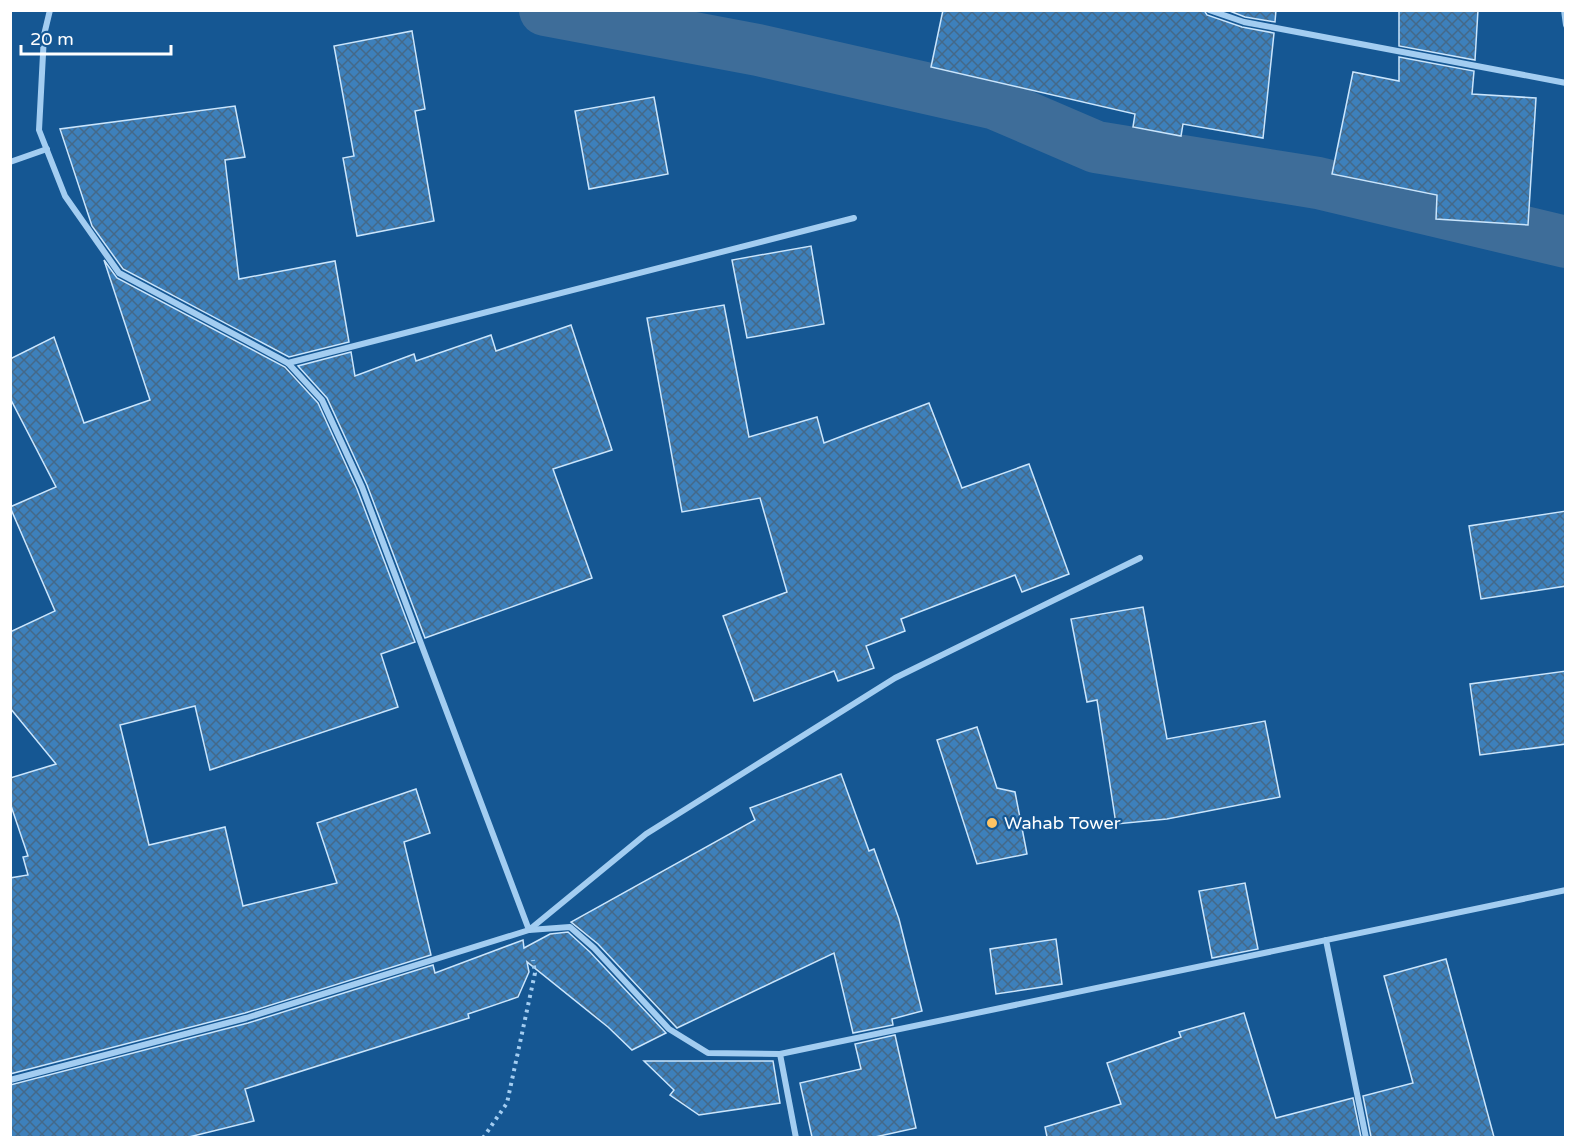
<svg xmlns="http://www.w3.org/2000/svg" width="1576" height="1148" viewBox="0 0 1576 1148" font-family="'Varela Round',sans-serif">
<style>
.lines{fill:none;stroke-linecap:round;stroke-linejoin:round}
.canal{stroke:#3e6d99;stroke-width:52}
.building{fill:url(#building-cross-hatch);stroke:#cae5fc;stroke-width:1.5}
.path{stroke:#a3cdf1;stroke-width:4;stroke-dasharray:3 4.5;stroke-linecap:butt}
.street{stroke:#a3cdf1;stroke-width:6}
.poi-dot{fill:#ffc464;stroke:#155793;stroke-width:2}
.labels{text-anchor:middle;stroke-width:4.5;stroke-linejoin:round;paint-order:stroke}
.poi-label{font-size:18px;fill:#fff;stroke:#155793;text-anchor:start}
</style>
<defs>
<pattern id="building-cross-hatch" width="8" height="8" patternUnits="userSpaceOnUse" patternTransform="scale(1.5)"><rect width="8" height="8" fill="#3d80bb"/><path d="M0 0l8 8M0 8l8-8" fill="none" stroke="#446989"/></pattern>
</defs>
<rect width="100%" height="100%" fill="#155793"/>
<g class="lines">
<path class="canal" d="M545,10L758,50L996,104L1096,147L1318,183L1566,242"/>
</g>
<g class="building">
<path d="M943,10H1204L1207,15L1242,27L1274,33L1263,138L1183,124L1181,136L1133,127L1135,114L931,67Z"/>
<path d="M1227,10H1276L1275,22L1245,17Z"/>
<path d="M1399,10H1478L1475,60L1399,46Z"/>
<path d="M412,31L425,109L415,111L434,221L357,236L343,158L354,156L334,46Z"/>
<path d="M1399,57L1474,71L1472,94L1536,98L1528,225L1436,219L1437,195L1332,174L1353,72L1399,81Z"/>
<path d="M654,97L668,174L589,189L575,111Z"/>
<path d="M235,106L245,157L225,160L239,279L335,261L349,342L289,357L123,269L92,226L60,129Z"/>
<path d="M811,246L824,324L747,338L732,260Z"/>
<path d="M104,260L117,278L285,367L318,403L357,489L415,642L381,654L398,707L210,770L195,706L120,725L149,845L225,827L243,906L337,883L317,823L416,789L430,833L404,842L431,955L245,1013L10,1074V878L28,875L23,857L28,856L10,803V778L56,764L10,708V632L55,611L10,507L56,487L10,398V359L54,337L84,423L150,400Z"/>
<path d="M724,305L749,437L817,417L824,443L929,403L962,488L1029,464L1069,574L1022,592L1015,575L901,619L905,631L866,646L874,668L838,681L834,671L754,701L723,616L787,592L760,498L682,512L647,318Z"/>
<path d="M571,325L612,450L553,469L592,578L425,638L367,485L327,398L298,366L351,352L355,376L414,354L416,361L491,335L496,351Z"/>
<path d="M1566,511V586L1481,599L1469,526Z"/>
<path d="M1143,607L1167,739L1265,721L1280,797L1167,819L1116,824L1097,700L1087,702L1071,619Z"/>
<path d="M1566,671V744L1480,755L1470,684Z"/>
<path d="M977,727L997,788L1015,792L1027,854L977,864L937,740Z"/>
<path d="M841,774L869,851L874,849L899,919L922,1011L892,1019L893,1025L853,1033L834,953L677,1028L598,944L571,922L755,820L750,808Z"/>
<path d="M1245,883L1258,949L1212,958L1199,891Z"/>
<path d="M568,932L590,952L666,1033L632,1050L608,1027L527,962L529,972L518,997L468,1014L469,1018L245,1089L254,1121L189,1137H10V1085L248,1023L433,965L435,973L523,940L524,948L550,934Z"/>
<path d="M1056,939L1062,984L996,994L990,949Z"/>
<path d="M1446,959L1494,1137H1371L1363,1096L1413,1083L1384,976Z"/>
<path d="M1244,1013L1276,1118L1353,1098L1361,1137H1047L1045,1127L1121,1104L1107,1063L1181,1037L1179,1032Z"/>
<path d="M895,1035L916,1128L875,1137H812L800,1083L861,1069L855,1044Z"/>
<path d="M644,1061H773L780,1103L699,1115L670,1095L674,1090Z"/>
</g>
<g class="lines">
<path class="path" d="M483,1138L507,1103L535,973L533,960"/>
<g class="street">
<path d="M50,10L44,35L39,130L65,196L119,273L288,363L322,400L362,487L529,930L646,834L895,678L1140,558"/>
<path d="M1209,10L1244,22L1566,83"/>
<path d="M1564,10L1566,25"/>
<path d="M10,162L47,149"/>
<path d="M288,363L854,218"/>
<path d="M1326,940L1366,1138"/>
<path d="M780,1054L796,1138"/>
<path d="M10,1080L246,1018L529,930L570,927L594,948L669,1029L708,1053L780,1054L1566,890"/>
</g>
</g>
<circle class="poi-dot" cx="992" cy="823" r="6"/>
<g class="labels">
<g class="poi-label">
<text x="1004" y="829">Wahab Tower</text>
</g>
</g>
<rect width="1576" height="1148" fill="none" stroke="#ffffff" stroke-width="24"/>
<path d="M21 45v9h150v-9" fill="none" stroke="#ffffff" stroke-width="3"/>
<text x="30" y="45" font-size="18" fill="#ffffff" stroke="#155793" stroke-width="4.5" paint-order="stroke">20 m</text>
</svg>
